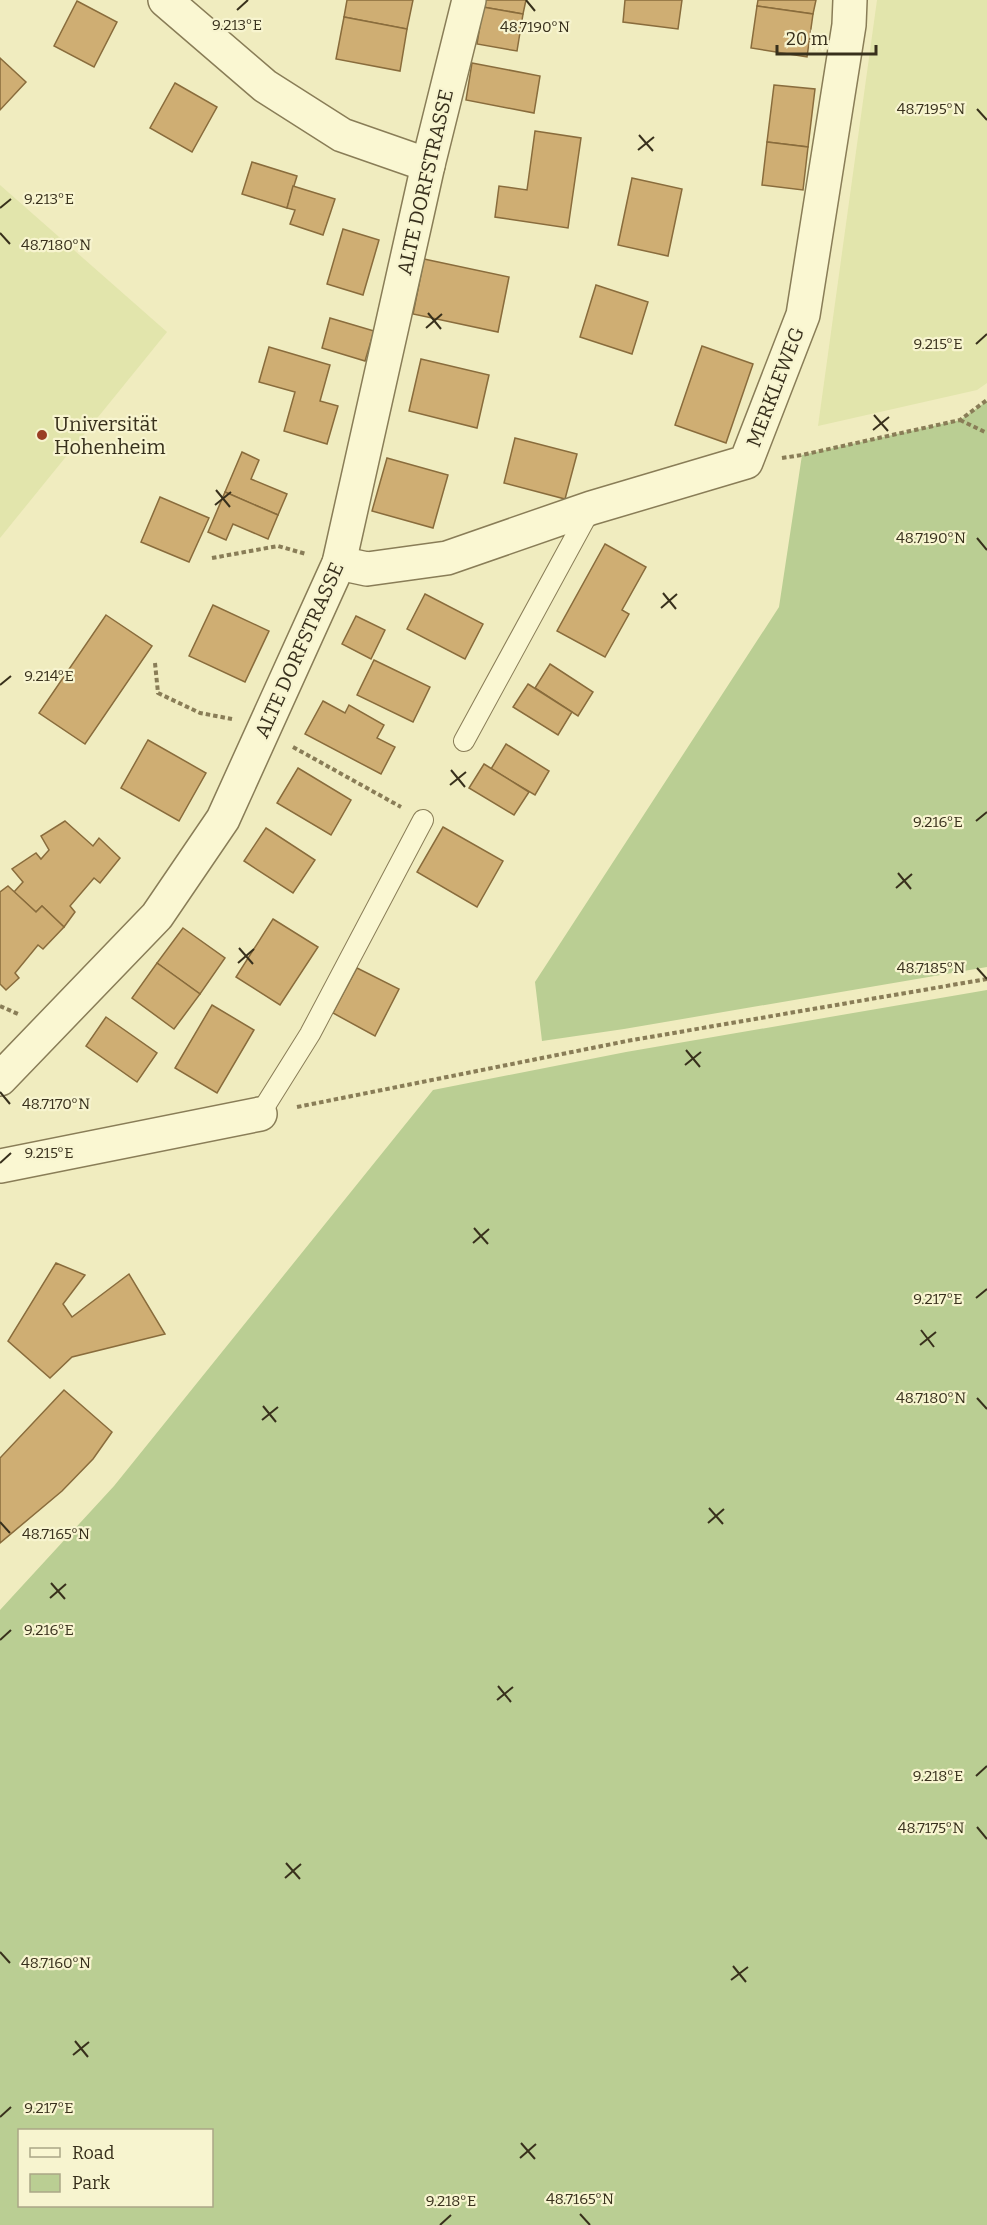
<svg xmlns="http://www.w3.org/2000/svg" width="987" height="2225" viewBox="0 0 987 2225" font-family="Bitter,serif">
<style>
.farmland{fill:#e2e5ac}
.green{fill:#bace93;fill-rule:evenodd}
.building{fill:#cfae73;stroke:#896c3c;stroke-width:1.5}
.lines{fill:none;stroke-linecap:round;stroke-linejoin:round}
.service-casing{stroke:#897d57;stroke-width:22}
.minor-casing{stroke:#897d57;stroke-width:36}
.path{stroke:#897d57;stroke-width:4;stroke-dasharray:4.5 3;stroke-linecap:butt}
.service{stroke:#faf7d2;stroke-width:20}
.minor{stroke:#faf7d2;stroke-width:33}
.ticks{fill:none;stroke:#38301c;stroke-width:2}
.poi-dot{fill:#9a3e24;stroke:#f7f4cf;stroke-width:2}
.labels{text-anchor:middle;stroke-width:4.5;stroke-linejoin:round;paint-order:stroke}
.street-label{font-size:20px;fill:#38301c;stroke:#f7f4cf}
.poi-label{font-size:20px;fill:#38301c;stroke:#f7f4cf;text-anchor:start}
.ticks-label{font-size:15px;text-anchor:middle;fill:#38301c;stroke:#f7f4cf;stroke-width:4.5;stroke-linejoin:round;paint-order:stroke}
</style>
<rect width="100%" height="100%" fill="#f0ecbf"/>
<g class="farmland">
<path d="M877,0H987V383L977,390L818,426Z"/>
<path d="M0,185L167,332L0,538Z"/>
</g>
<g class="green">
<path d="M987,401V967L624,1029L542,1041L535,982L779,607L802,455L960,420Z"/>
<path d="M987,990V2225H0V1610L114,1486L433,1090L626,1052ZM20,2130H212V2206H20Z"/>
</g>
<g class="building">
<path d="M347,0H413L407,29L344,17Z"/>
<path d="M484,0H526L523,14L483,7Z"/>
<path d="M625,0H682L678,29L623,22Z"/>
<path d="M758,0H816L813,14L757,6Z"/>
<path d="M77,1L117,22L94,67L54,46Z"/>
<path d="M757,6L813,14L807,57L751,48Z"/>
<path d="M483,7L523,14L517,51L477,44Z"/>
<path d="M344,17L407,29L400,71L336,59Z"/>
<path d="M0,58L26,82L0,110Z"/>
<path d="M472,63L540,76L534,113L466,100Z"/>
<path d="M175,83L217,107L192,152L150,128Z"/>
<path d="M774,85L815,89L808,147L767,142Z"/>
<path d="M535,131L581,138L568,228L495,217L499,186L527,190Z"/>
<path d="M767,142L808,147L803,190L762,185Z"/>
<path d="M252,162L297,176L287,208L242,194Z"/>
<path d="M632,178L682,189L668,256L618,245Z"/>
<path d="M293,186L335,199L323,235L290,224L295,210L287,208Z"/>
<path d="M343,229L379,240L363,295L327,284Z"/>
<path d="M424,259L509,277L498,332L413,314Z"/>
<path d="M596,285L648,302L632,354L580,337Z"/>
<path d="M330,318L374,331L365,361L322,348Z"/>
<path d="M702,346L753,364L726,443L675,425Z"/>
<path d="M269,347L330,365L320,401L338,406L327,444L284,431L295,392L259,382Z"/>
<path d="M421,359L489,375L477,428L409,411Z"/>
<path d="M515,438L577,454L565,499L504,483Z"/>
<path d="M242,452L259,460L251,479L287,494L278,515L225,492Z"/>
<path d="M387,458L448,475L433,528L372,511Z"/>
<path d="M225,492L278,515L268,539L233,524L226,540L208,532Z"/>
<path d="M160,497L209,518L189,562L141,542Z"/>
<path d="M605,544L646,567L622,610L629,614L605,657L557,631Z"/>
<path d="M425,594L483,624L465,659L407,629Z"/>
<path d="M213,605L269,631L245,682L189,656Z"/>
<path d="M106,615L152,646L85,744L39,713Z"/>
<path d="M356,616L385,630L371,659L342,644Z"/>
<path d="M374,660L430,687L413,722L357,695Z"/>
<path d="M550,664L593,692L578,716L535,688Z"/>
<path d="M528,684L572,712L558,735L513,707Z"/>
<path d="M323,701L345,713L349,705L384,725L377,738L395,747L381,774L305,734Z"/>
<path d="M148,740L206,773L179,821L121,788Z"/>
<path d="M506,744L549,771L535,795L491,769Z"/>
<path d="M484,764L529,792L514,815L469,788Z"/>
<path d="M298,768L351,800L331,835L277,803Z"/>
<path d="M65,821L93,846L99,838L120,858L100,883L94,878L70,906L75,912L64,927L42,906L36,912L14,892L23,882L12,869L36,853L41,859L49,850L41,836Z"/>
<path d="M443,827L503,861L477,907L417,872Z"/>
<path d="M266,828L315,860L293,893L244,861Z"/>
<path d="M8,886L36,912L42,906L64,927L43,949L38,945L15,973L19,978L6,990L0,984V892Z"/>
<path d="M273,919L318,947L280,1005L236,977Z"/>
<path d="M183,928L225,958L200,994L157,963Z"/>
<path d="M157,963L200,994L174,1029L132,998Z"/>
<path d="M357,968L399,989L375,1036L333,1013Z"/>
<path d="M212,1005L254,1030L217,1093L175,1068Z"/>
<path d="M106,1017L157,1053L137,1082L86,1046Z"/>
<path d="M56,1263L85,1275L63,1304L72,1317L129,1274L165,1334L72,1357L50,1378L8,1341Z"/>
<path d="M64,1390L112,1432L93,1459L62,1491L0,1543V1458Z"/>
</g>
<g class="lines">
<defs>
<g id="service">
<path d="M464,741L591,508"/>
<path d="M260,1114L310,1034L423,820"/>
</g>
<g id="minor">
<path d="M165,0L265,86L342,135L428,165"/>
<path d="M339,563L367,569L447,558L591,508L746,462L803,315L849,25L850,0"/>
<path d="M0,1079L157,916L223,819L339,563L428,165L469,0"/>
<path d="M0,1166L260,1114"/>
</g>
</defs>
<use href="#service" class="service-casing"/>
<use href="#minor" class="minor-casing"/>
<g class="path">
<path d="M960,420L987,433"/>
<path d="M782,458L802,455L960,420L987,400"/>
<path d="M212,558L278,546L306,554"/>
<path d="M155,663L158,693L200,713L232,719"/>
<path d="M293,747L401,807"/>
<path d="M0,1006L18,1014"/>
<path d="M297,1107L627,1041L987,979"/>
</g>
<use href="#service" class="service"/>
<use href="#minor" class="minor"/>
</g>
<path class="ticks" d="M526,0L535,11M237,10L248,0M977,109L987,120M639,135L653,151M638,150L654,137M0,208L11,199M0,233L10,244M428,313L441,329M426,328L442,314M976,344L987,334M874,415L888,431M873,430L889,417M216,490L230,507M215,505L231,492M977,538L987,550M663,593L676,609M661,608L677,594M0,685L11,676M451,770L465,787M450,785L466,772M976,821L987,812M898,873L911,889M896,888L912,874M239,948L253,964M238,963L254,949M977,968L987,979M686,1050L700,1067M685,1065L701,1052M0,1092L10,1104M0,1163L11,1153M474,1228L488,1244M473,1243L489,1229M976,1298L987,1289M921,1330L934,1347M920,1345L936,1332M977,1398L987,1409M263,1406L276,1422M262,1420L278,1407M709,1508L723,1524M0,1522L10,1533M708,1523L724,1509M51,1583L65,1599M50,1598L66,1584M0,1640L11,1630M498,1686L511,1702M497,1700L513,1687M976,1776L987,1766M977,1827L987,1839M286,1863L300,1879M285,1878L301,1864M0,1952L10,1963M733,1966L746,1982M731,1980L748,1967M75,2041L88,2057M73,2055L89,2042M0,2117L11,2107M521,2143L535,2159M520,2158L536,2144M580,2214L590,2225M440,2225L451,2215"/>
<circle class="poi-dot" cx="42" cy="435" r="6"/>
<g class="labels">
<g class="street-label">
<text transform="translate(425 182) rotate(-77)" y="7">ALTE DORFSTRASSE</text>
<text transform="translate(775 387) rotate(-69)" y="7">MERKLEWEG</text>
<text transform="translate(299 650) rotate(-66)" y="7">ALTE DORFSTRASSE</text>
</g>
<g class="poi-label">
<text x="54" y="431">Universität<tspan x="54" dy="23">Hohenheim</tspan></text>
</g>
</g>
<g class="ticks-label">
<text x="237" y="30">9.213°E</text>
<text x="535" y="32">48.7190°N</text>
<text x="931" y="114">48.7195°N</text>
<text x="49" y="204">9.213°E</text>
<text x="56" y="250">48.7180°N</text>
<text x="938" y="349">9.215°E</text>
<text x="931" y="543">48.7190°N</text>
<text x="49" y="681">9.214°E</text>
<text x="938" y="827">9.216°E</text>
<text x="931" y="973">48.7185°N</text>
<text x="56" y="1109">48.7170°N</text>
<text x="49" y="1158">9.215°E</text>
<text x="938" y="1304">9.217°E</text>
<text x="931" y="1403">48.7180°N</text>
<text x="56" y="1539">48.7165°N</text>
<text x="49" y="1635">9.216°E</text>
<text x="938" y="1781">9.218°E</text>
<text x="931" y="1833">48.7175°N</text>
<text x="56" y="1968">48.7160°N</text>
<text x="49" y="2113">9.217°E</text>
<text x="580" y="2204">48.7165°N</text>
<text x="451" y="2206">9.218°E</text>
</g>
<rect x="18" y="2129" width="195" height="78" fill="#f7f4cf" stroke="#aba687" stroke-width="1.5"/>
<rect x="30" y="2148" width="30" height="9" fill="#faf7d2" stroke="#aba687" stroke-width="1.5"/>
<text x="72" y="2159" font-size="18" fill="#38301c">Road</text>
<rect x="30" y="2174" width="30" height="18" fill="#bace93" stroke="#aba687" stroke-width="1.5"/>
<text x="72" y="2189" font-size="18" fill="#38301c">Park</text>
<path d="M777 45v9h99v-9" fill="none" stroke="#38301c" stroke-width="3"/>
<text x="786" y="45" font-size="18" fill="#38301c" stroke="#f7f4cf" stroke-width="4.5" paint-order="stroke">20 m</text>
</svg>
